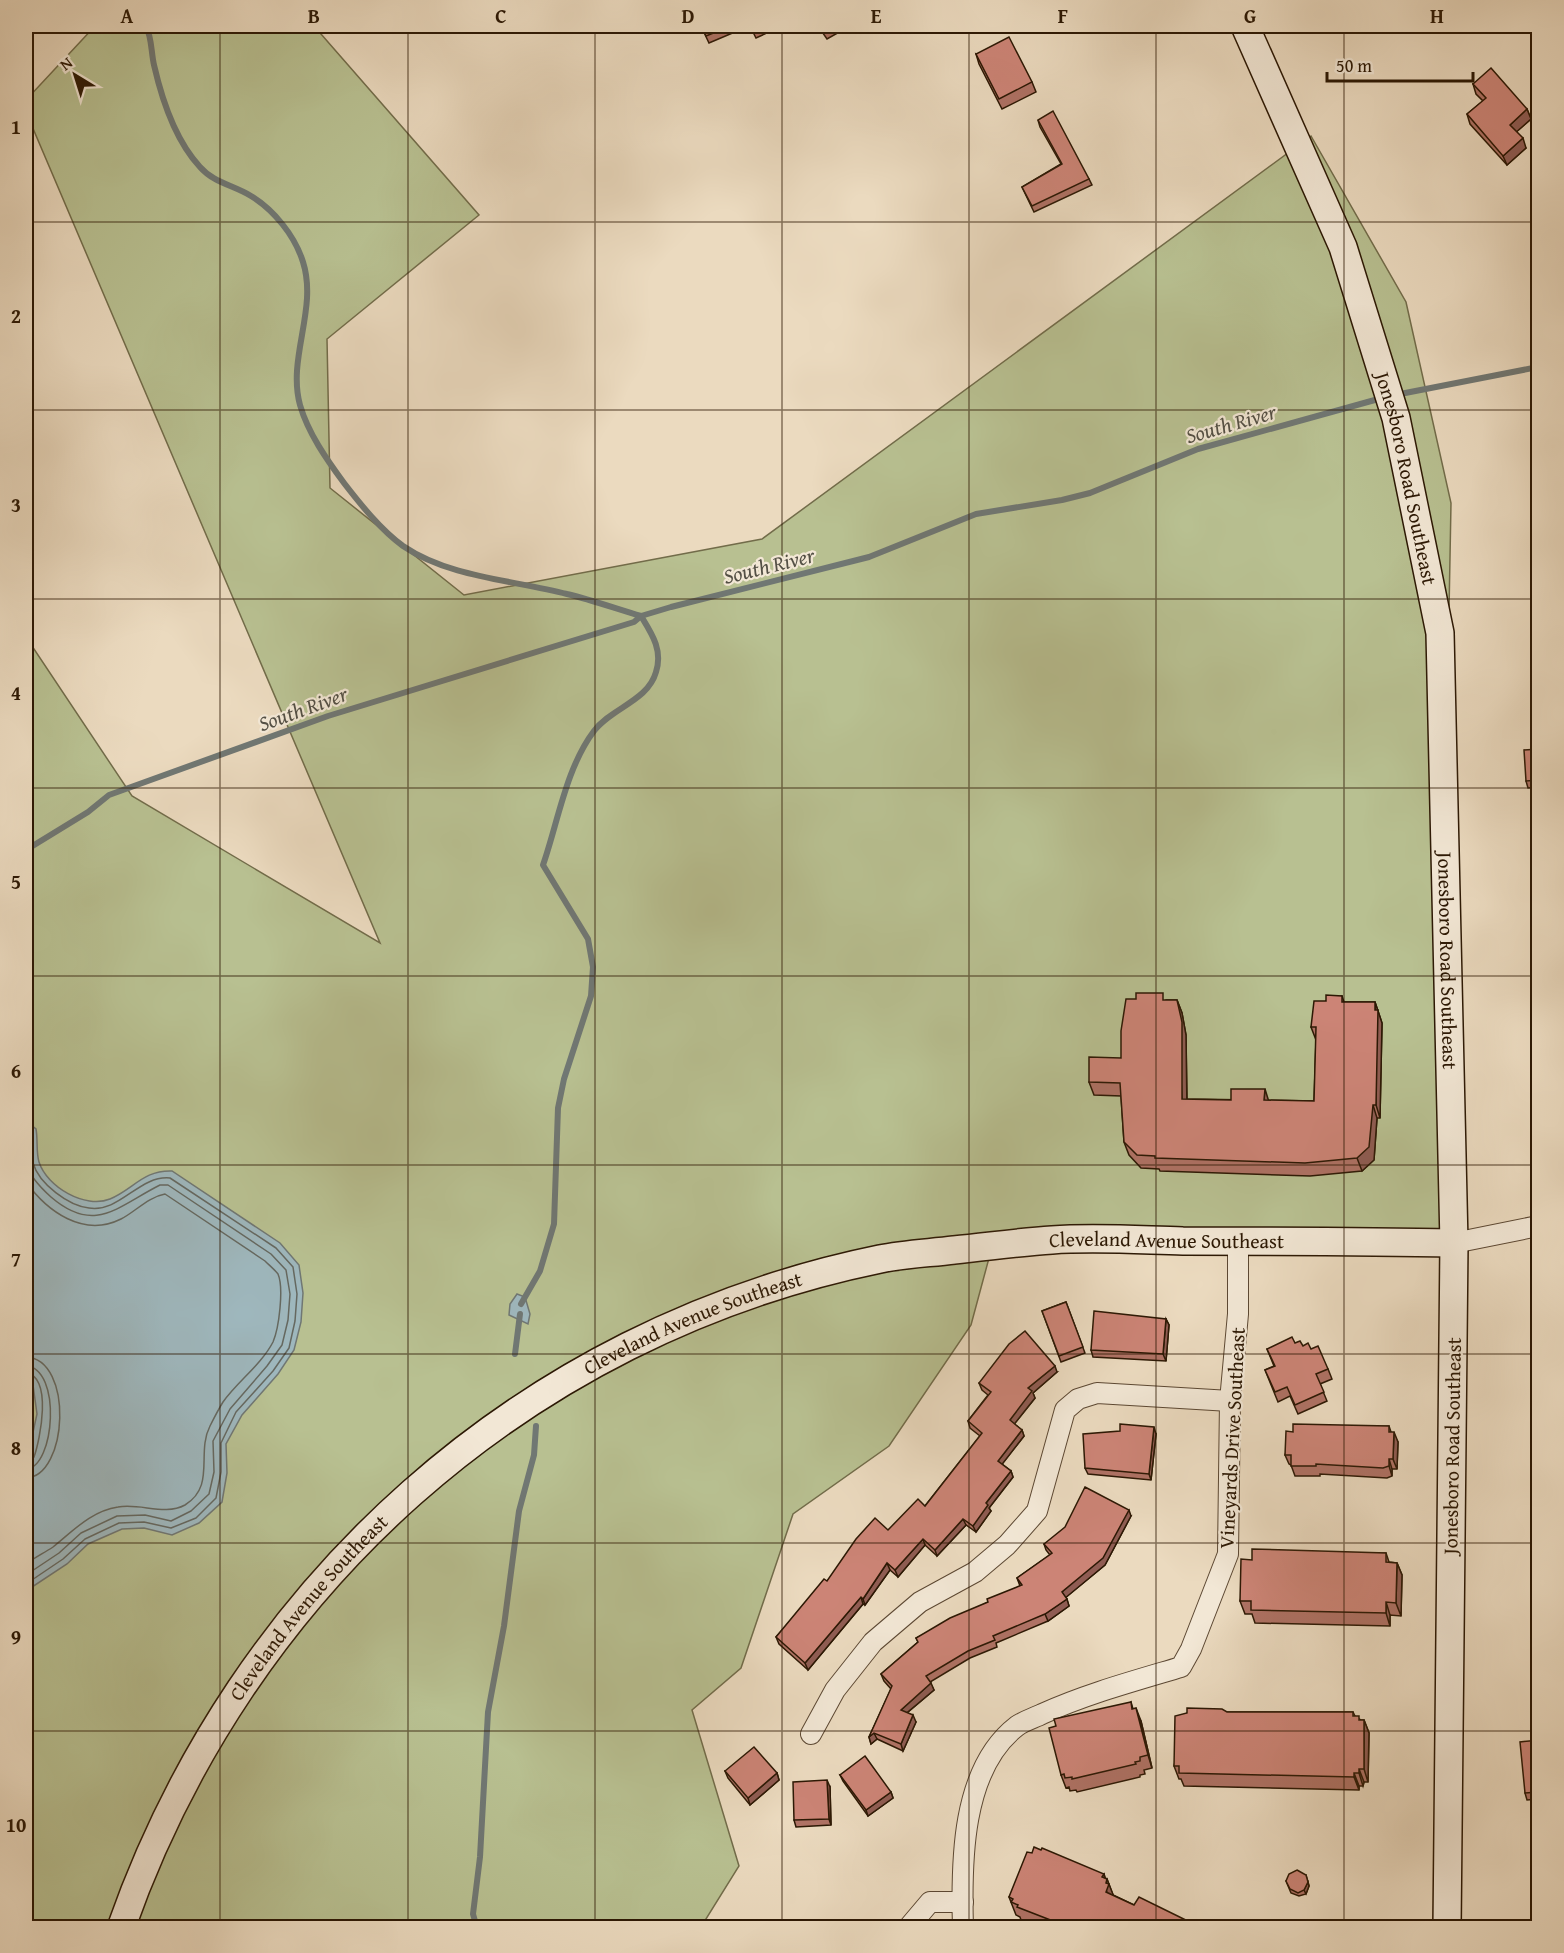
<svg xmlns="http://www.w3.org/2000/svg" width="1564" height="1953" viewBox="0 0 1564 1953" font-family="'Gentium Book Plus',serif">
<style>
.green{fill:#b8c091;stroke:#726c4a;stroke-width:1.5}
.water{fill:#9eb7bd;stroke:#707773;stroke-width:1.5}
.lines{fill:none;stroke-linecap:round;stroke-linejoin:round}
.shore{stroke:#656860;stroke-width:1.5}
.stream{stroke:#707773;stroke-width:6}
.street-casing{stroke:#5c4833;stroke-width:22}
.secondary-casing{stroke:#2c1804;stroke-width:30}
.street{stroke:#f2e7d5;stroke-width:20}
.secondary{stroke:#f2e7d5;stroke-width:27}
.wall{fill:#af7265;stroke:#2c1804;stroke-width:1.5}
.shaded-wall{fill:#8f5c53;stroke:#2c1804;stroke-width:1.5}
.building{fill:#cc8476;stroke:#2c1804;stroke-width:1.5}
.grid{fill:none;stroke:#2c1804;stroke-width:1.5;stroke-opacity:0.55}
.labels{text-anchor:middle;stroke-width:4.5;stroke-linejoin:round;paint-order:stroke}
.street-label{font-size:20px;fill:#2c1804;stroke:#f2e7d5}
.water-label{font-size:21px;font-style:italic;fill:#545045;stroke:#f2e7d5}
.neatline{fill:none;stroke:#2c1804;stroke-width:2}
.grid-label{font-size:20px;text-anchor:middle;font-weight:bold;fill:#2c1804}
</style>
<rect width="100%" height="100%" fill="#ebdabf"/>
<filter id="stains"><feTurbulence type="fractalNoise" baseFrequency=".00333" numOctaves="4"/><feColorMatrix values="0 0 0 0 .2 0 0 0 0 .09 0 0 0 0 .02 0 0 0 .5 -.17"/></filter>
<radialGradient id="worn" r=".72"><stop offset=".6" stop-color="#630" stop-opacity="0"/><stop offset="1" stop-color="#630" stop-opacity=".3"/></radialGradient>
<path class="green" d="M95,26H314L479,215L327,339L330,488L464,595L762,539L1311,136L1406,302L1451,503L1444,882L1457,1233L1067,1236L989,1258L971,1325L889,1446L793,1514L741,1668L692,1710L739,1866L701,1927H26V637L132,796L380,943L26,112V100Z"/>
<g class="water">
<path d="M26,1121L36,1129C38,1140 36,1152 39,1162C47,1187 85,1209 110,1199C134,1189 143,1170 172,1171L280,1243L299,1265L303,1293L301,1322L294,1350L278,1374L242,1415L226,1444L227,1473L222,1502L199,1523L172,1535L144,1528L122,1529L88,1544L67,1564L26,1591V1464L37,1414L33,1385L26,1377Z"/>
<path d="M517,1294L525,1297L530,1314L528,1324L509,1315L510,1304Z"/>
</g>
<g class="lines">
<g class="shore">
<path d="M26,1128C36,1138 29,1150 33,1163C39,1184 69,1206 89,1208C120,1213 139,1175 170,1178L276,1248L293,1267L297,1294L295,1321L289,1348L273,1371L236,1412L221,1443V1472L216,1498L196,1518L171,1528L144,1522L119,1523L85,1539L63,1559L26,1584"/>
<path d="M26,1164C30,1177 41,1188 51,1197C95,1235 118,1206 160,1185H168L271,1254L286,1270L290,1294L288,1320L282,1345L267,1366L230,1409L213,1441L214,1472L209,1494L191,1511L171,1521L145,1515L117,1516L81,1533L59,1553L26,1575"/>
<path d="M26,1182C47,1211 83,1238 121,1219C135,1212 148,1197 165,1194L265,1261C269,1265 275,1270 278,1274C284,1288 279,1328 273,1342C261,1365 238,1381 223,1402C218,1410 214,1418 210,1426C196,1453 216,1486 185,1505C165,1516 141,1503 118,1507C91,1511 73,1531 53,1547C44,1553 34,1558 26,1564"/>
<path d="M26,1357C74,1359 68,1477 26,1478"/>
<path d="M26,1366C62,1368 55,1468 26,1469"/>
<path d="M26,1373C53,1377 40,1440 34,1457L26,1462"/>
</g>
<g class="stream">
<path d="M146,26C152,38 151,52 154,65C162,100 175,140 200,167C214,183 233,185 251,196C274,210 295,236 303,262C318,309 287,358 300,405C308,433 327,460 344,483C361,505 381,530 403,546C450,578 514,580 567,594C592,600 617,609 641,616C652,634 663,650 656,672C648,701 611,708 594,731C566,768 558,822 543,865L588,939L593,967L591,996L564,1079L558,1108L554,1224L540,1271L521,1304"/>
<path d="M1395,395L1538,367"/>
<path d="M26,850L88,812L109,795L328,716L634,622L641,616L671,607L869,557L976,514L1062,500L1090,493L1198,449L1382,398"/>
<path d="M515,1354L520,1314"/>
<path d="M477,1928L473,1914L480,1857L488,1712L504,1626L519,1511L534,1455L536,1426"/>
</g>
<defs>
<g id="street">
<path d="M1454,1243L1538,1226"/>
<path d="M811,1734L835,1690L873,1642L920,1602L975,1572L1007,1545L1037,1511L1065,1410L1078,1399L1097,1393L1230,1401"/>
<path d="M908,1928L930,1902H963"/>
<path d="M963,1928C961,1863 961,1769 1017,1726C1024,1721 1034,1718 1042,1714C1086,1694 1134,1681 1181,1667L1191,1649L1228,1554L1230,1401L1238,1314V1241"/>
</g>
<g id="secondary">
<path id="s1" d="M1245,26L1343,247L1396,418L1440,633L1454,1243L1447,1928"/>
<path id="s2" d="M121,1928C241,1586 524,1332 880,1259C904,1254 930,1253 954,1250C986,1247 1019,1242 1052,1240C1095,1237 1140,1240 1183,1241C1274,1241 1364,1241 1454,1243"/>
</g>
</defs>
<use href="#street" class="street-casing"/>
<use href="#secondary" class="secondary-casing"/>
<use href="#street" class="street"/>
<use href="#secondary" class="secondary"/>
</g>
<g class="wall">
<path d="M701,26H749L709,43Z"/>
<path d="M750,26H782L756,38Z"/>
<path d="M818,26H850L827,39Z"/>
<path d="M976,54L1032,82L1036,92L1002,109L979,64Z"/>
<path d="M1473,84L1527,109L1531,119L1516,132L1526,148L1507,165L1470,124L1467,114L1483,101L1476,94Z"/>
<path d="M1038,120L1089,179L1092,185L1034,212L1022,187L1061,164L1040,127Z"/>
<path d="M1539,749V787L1528,788L1526,781Z"/>
<path d="M1342,996L1344,1002H1375L1382,1023L1380,1118H1377L1374,1160L1362,1171L1310,1176L1160,1171L1159,1169L1141,1168L1129,1155L1124,1142L1121,1096L1094,1095L1089,1082L1121,1058L1166,1000H1177L1182,1013L1186,1035L1187,1099L1314,1101L1316,1040L1311,1027L1326,1001Z"/>
<path d="M1066,1302L1085,1353L1061,1362L1042,1311Z"/>
<path d="M1166,1319L1169,1325L1166,1361L1093,1357L1091,1350Z"/>
<path d="M1295,1343L1311,1349L1328,1369L1332,1379L1320,1384L1327,1401L1298,1414L1290,1396L1278,1402L1265,1370L1274,1366L1267,1349Z"/>
<path d="M1057,1372L1033,1393L1035,1398L1014,1424L1022,1430L1024,1436L1002,1464L1011,1471L1013,1477L989,1508L991,1511L976,1532L966,1525L937,1556L925,1545L898,1577L890,1570L865,1605L863,1604L808,1670L779,1644L776,1637L827,1581L888,1530L925,1506L980,1436L970,1428L968,1421L988,1395L982,1390L979,1383Z"/>
<path d="M1389,1426L1391,1432L1398,1442L1397,1469H1392V1476L1387,1478L1320,1474V1476H1295L1291,1465L1289,1464L1285,1455L1293,1432Z"/>
<path d="M1156,1434L1151,1480L1088,1474L1085,1468Z"/>
<path d="M1131,1516L1105,1565L1066,1597L1069,1606L1048,1621L996,1643L997,1647L970,1658L930,1682L934,1690L907,1713L916,1722L903,1751L877,1739L871,1744L869,1737L891,1689L884,1681L881,1674L918,1642L916,1638L1020,1586L1017,1578L1050,1555L1046,1550L1044,1544Z"/>
<path d="M1386,1553L1389,1562L1397,1563L1402,1575L1401,1616L1390,1615V1626L1255,1623L1252,1614H1245L1240,1601L1252,1560Z"/>
<path d="M1131,1702L1133,1709L1141,1721L1152,1768L1144,1770L1145,1774L1140,1775V1777L1077,1792L1076,1790L1070,1791L1069,1787L1066,1788L1061,1775Z"/>
<path d="M1227,1712H1353L1355,1716L1361,1720H1364L1369,1733L1368,1782H1364L1363,1786H1359V1790L1184,1786L1181,1779H1179L1174,1766L1187,1713Z"/>
<path d="M1539,1740V1799L1527,1800L1525,1793Z"/>
<path d="M725,1771L777,1773L779,1780L750,1805L728,1778Z"/>
<path d="M840,1775L891,1792L893,1798L868,1816L843,1781Z"/>
<path d="M830,1787L831,1825L796,1827L794,1820Z"/>
<path d="M1104,1874L1105,1878L1107,1879L1113,1895L1134,1905L1202,1928H1041L1021,1920L1020,1917L1016,1915L1009,1897Z"/>
<path d="M1306,1875L1309,1886L1306,1894L1299,1896L1291,1893L1286,1881Z"/>
</g>
<g class="shaded-wall">
<path d="M1527,109L1531,119L1513,135L1510,125Z"/>
<path d="M1523,138L1526,148L1507,165L1503,156Z"/>
<path d="M1177,1000L1182,1013L1186,1035L1187,1112L1182,1099Z"/>
<path d="M1375,1002L1382,1023L1380,1118L1376,1105Z"/>
<path d="M1265,1089L1269,1102L1264,1100Z"/>
<path d="M1373,1105L1377,1118L1374,1160L1362,1171L1357,1158Z"/>
<path d="M1166,1319L1169,1325L1166,1361L1163,1354Z"/>
<path d="M1055,1366L1057,1372L1033,1393L1035,1398L1012,1427L1010,1420L1028,1388Z"/>
<path d="M1154,1427L1156,1434L1151,1480L1149,1474Z"/>
<path d="M1022,1430L1024,1436L1000,1467L998,1461Z"/>
<path d="M1394,1432L1398,1442L1397,1469L1393,1459Z"/>
<path d="M1389,1459L1392,1469V1476L1389,1466Z"/>
<path d="M1011,1471L1013,1477L989,1508L991,1511L976,1532L973,1526L986,1503Z"/>
<path d="M1129,1510L1131,1516L1105,1565L1064,1599L1062,1592Z"/>
<path d="M963,1519L966,1525L937,1556L935,1550Z"/>
<path d="M923,1539L925,1545L898,1577L895,1570Z"/>
<path d="M887,1563L890,1570L865,1605L863,1599Z"/>
<path d="M1397,1563L1402,1575L1401,1616L1396,1603Z"/>
<path d="M861,1597L863,1604L808,1670L805,1663Z"/>
<path d="M1067,1599L1069,1606L1048,1621L1045,1614Z"/>
<path d="M1386,1602L1390,1615V1626L1386,1613Z"/>
<path d="M931,1683L934,1690L903,1716L901,1710Z"/>
<path d="M1136,1708L1141,1721L1152,1768L1148,1755Z"/>
<path d="M913,1715L916,1722L903,1751L901,1744Z"/>
<path d="M1364,1720L1369,1733L1368,1782L1364,1769Z"/>
<path d="M874,1733L877,1739L871,1744L869,1737Z"/>
<path d="M1359,1769L1364,1782L1363,1786L1359,1773Z"/>
<path d="M777,1773L779,1780L750,1805L748,1798Z"/>
<path d="M1354,1773L1359,1786V1790L1354,1777Z"/>
<path d="M827,1780L830,1787L831,1825L829,1819Z"/>
<path d="M891,1792L893,1798L868,1816L866,1810Z"/>
<path d="M1104,1874L1106,1881L1107,1879L1114,1897L1111,1905L1102,1877Z"/>
<path d="M1308,1882L1309,1886L1306,1894L1304,1890Z"/>
</g>
<g class="building">
<path d="M702,26H731L706,36Z"/>
<path d="M750,26H766L753,32Z"/>
<path d="M1009,37L1032,82L999,99L976,54Z"/>
<path d="M1491,68L1527,109L1510,125L1523,138L1503,156L1467,114L1486,98L1473,84Z"/>
<path d="M1053,111L1089,179L1032,206L1022,187L1062,164L1038,120Z"/>
<path d="M1539,749V780L1526,781L1524,750Z"/>
<path d="M1136,993H1163V1000H1177L1182,1022V1099L1231,1100V1089H1265L1264,1100L1314,1101L1316,1027H1311L1314,1001H1326V995L1342,996V1002H1375V1010H1378L1376,1105H1373L1369,1147L1357,1158L1305,1163L1155,1158V1156L1137,1155L1124,1142L1120,1083L1089,1082V1057L1121,1058V1031L1126,999H1136Z"/>
<path d="M1066,1302L1083,1347L1059,1356L1042,1311Z"/>
<path d="M1094,1311L1166,1319L1163,1354L1091,1350Z"/>
<path d="M1025,1331L1055,1366L1028,1388L1032,1391L1010,1420L1022,1430L998,1461L1011,1471L986,1503L988,1505L973,1526L963,1519L935,1550L923,1539L895,1570L887,1563L863,1599L861,1597L805,1663L776,1637L824,1579L827,1581L856,1539L875,1518L888,1530L918,1499L925,1506L982,1433L968,1421L991,1392L979,1383L1009,1344Z"/>
<path d="M1292,1337L1295,1343L1300,1341L1303,1346L1308,1343L1311,1349L1318,1346L1328,1369L1316,1374L1324,1392L1295,1405L1287,1387L1275,1392L1265,1370L1275,1366L1267,1349Z"/>
<path d="M1120,1424L1154,1427L1149,1474L1085,1468L1083,1434L1120,1431Z"/>
<path d="M1293,1424L1389,1426V1432H1394L1393,1459H1389V1466L1383,1468L1316,1464V1466H1291V1455H1285L1286,1431L1293,1432Z"/>
<path d="M1085,1487L1129,1510L1103,1558L1062,1592L1067,1599L1045,1614L993,1636L995,1640L968,1651L926,1676L931,1683L901,1710L913,1715L901,1744L874,1733L869,1737L892,1686L881,1674L918,1642L916,1638L950,1618L988,1602L987,1599L1022,1585L1017,1578L1052,1553L1044,1544L1065,1527Z"/>
<path d="M1252,1549L1386,1553V1562L1397,1563L1396,1603L1386,1602V1613L1251,1610V1601H1240L1241,1559L1252,1560Z"/>
<path d="M1131,1702L1132,1709L1136,1708L1148,1755L1140,1757V1761L1135,1762L1136,1764L1072,1779V1777L1065,1778L1064,1774L1061,1775L1049,1728L1056,1726L1054,1719Z"/>
<path d="M1187,1708L1222,1709L1227,1712H1353V1716H1359V1720H1364V1769H1359V1773H1354V1777L1179,1773V1766H1174L1175,1716L1187,1713Z"/>
<path d="M1539,1740V1792L1525,1793L1520,1742Z"/>
<path d="M754,1747L777,1773L748,1798L725,1771Z"/>
<path d="M865,1756L891,1792L866,1810L840,1775Z"/>
<path d="M827,1780L829,1819L794,1820L793,1782Z"/>
<path d="M1034,1847L1041,1850L1042,1848L1104,1874L1102,1877L1107,1879L1106,1883L1109,1884L1106,1892L1134,1905L1139,1897L1202,1928H1071L1017,1907L1018,1905L1011,1902L1013,1899L1009,1897L1027,1852L1032,1853Z"/>
<path d="M1297,1870L1306,1875L1308,1882L1304,1890L1298,1893L1290,1889L1286,1881L1289,1874Z"/>
<path d="M1533,1917H1539V1928H1527V1922H1533Z"/>
</g>
<path class="grid" d="M220,26V1928M408,26V1928M595,26V1928M782,26V1928M969,26V1928M1156,26V1928M1344,26V1928M26,222H1538M26,410H1538M26,599H1538M26,788H1538M26,976H1538M26,1165H1538M26,1354H1538M26,1543H1538M26,1731H1538"/>
<g class="labels">
<g class="street-label">
<text dy="7" stroke="none"><textPath href="#s1" startOffset="482">Jonesboro Road Southeast</textPath></text>
<text dy="7" stroke="none"><textPath href="#s1" startOffset="968">Jonesboro Road Southeast</textPath></text>
<text dy="7" stroke="none"><textPath href="#s2" startOffset="1346">Cleveland Avenue Southeast</textPath></text>
<text dy="7" stroke="none"><textPath href="#s2" startOffset="860">Cleveland Avenue Southeast</textPath></text>
<text transform="translate(1232 1438) rotate(-87)" y="7">Vineyards Drive Southeast</text>
<text transform="translate(1452 1446) rotate(-89)" y="7">Jonesboro Road Southeast</text>
<text dy="7" stroke="none"><textPath href="#s2" startOffset="374">Cleveland Avenue Southeast</textPath></text>
</g>
<g class="water-label">
<text transform="translate(1231 424) rotate(-16)" y="7">South River</text>
<text transform="translate(769 566) rotate(-14)" y="7">South River</text>
<text transform="translate(303 709) rotate(-20)" y="7">South River</text>
</g>
</g>
<rect width="1564" height="1953" fill="none" stroke="#ebdabf" stroke-width="66"/>
<g transform="translate(75 75) rotate(322)" stroke="#f2e7d5" stroke-width="4.5" paint-order="stroke">
<path d="M0-4.5L10 22L0 15L-10 22Z" fill="#2c1804"/>
<text y="-9" font-size="16" font-weight="bold" text-anchor="middle" fill="#2c1804">N</text>
</g>
<path d="M1327 72v9h146v-9" fill="none" stroke="#2c1804" stroke-width="3"/>
<text x="1336" y="72" font-size="18" fill="#2c1804" stroke="#f2e7d5" stroke-width="4.5" paint-order="stroke">50 m</text>
<rect x="33" y="33" width="1498" height="1887" class="neatline"/>
<g class="grid-label">
<text x="127" y="23">A</text>
<text x="314" y="23">B</text>
<text x="501" y="23">C</text>
<text x="688" y="23">D</text>
<text x="876" y="23">E</text>
<text x="1063" y="23">F</text>
<text x="1250" y="23">G</text>
<text x="1437" y="23">H</text>
<text x="16" y="134">1</text>
<text x="16" y="323">2</text>
<text x="16" y="512">3</text>
<text x="16" y="700">4</text>
<text x="16" y="889">5</text>
<text x="16" y="1078">6</text>
<text x="16" y="1266">7</text>
<text x="16" y="1455">8</text>
<text x="16" y="1644">9</text>
<text x="16" y="1832">10</text>
</g>
<rect width="100%" height="100%" filter="url(#stains)"/>
<rect width="100%" height="100%" fill="url(#worn)"/>
</svg>
